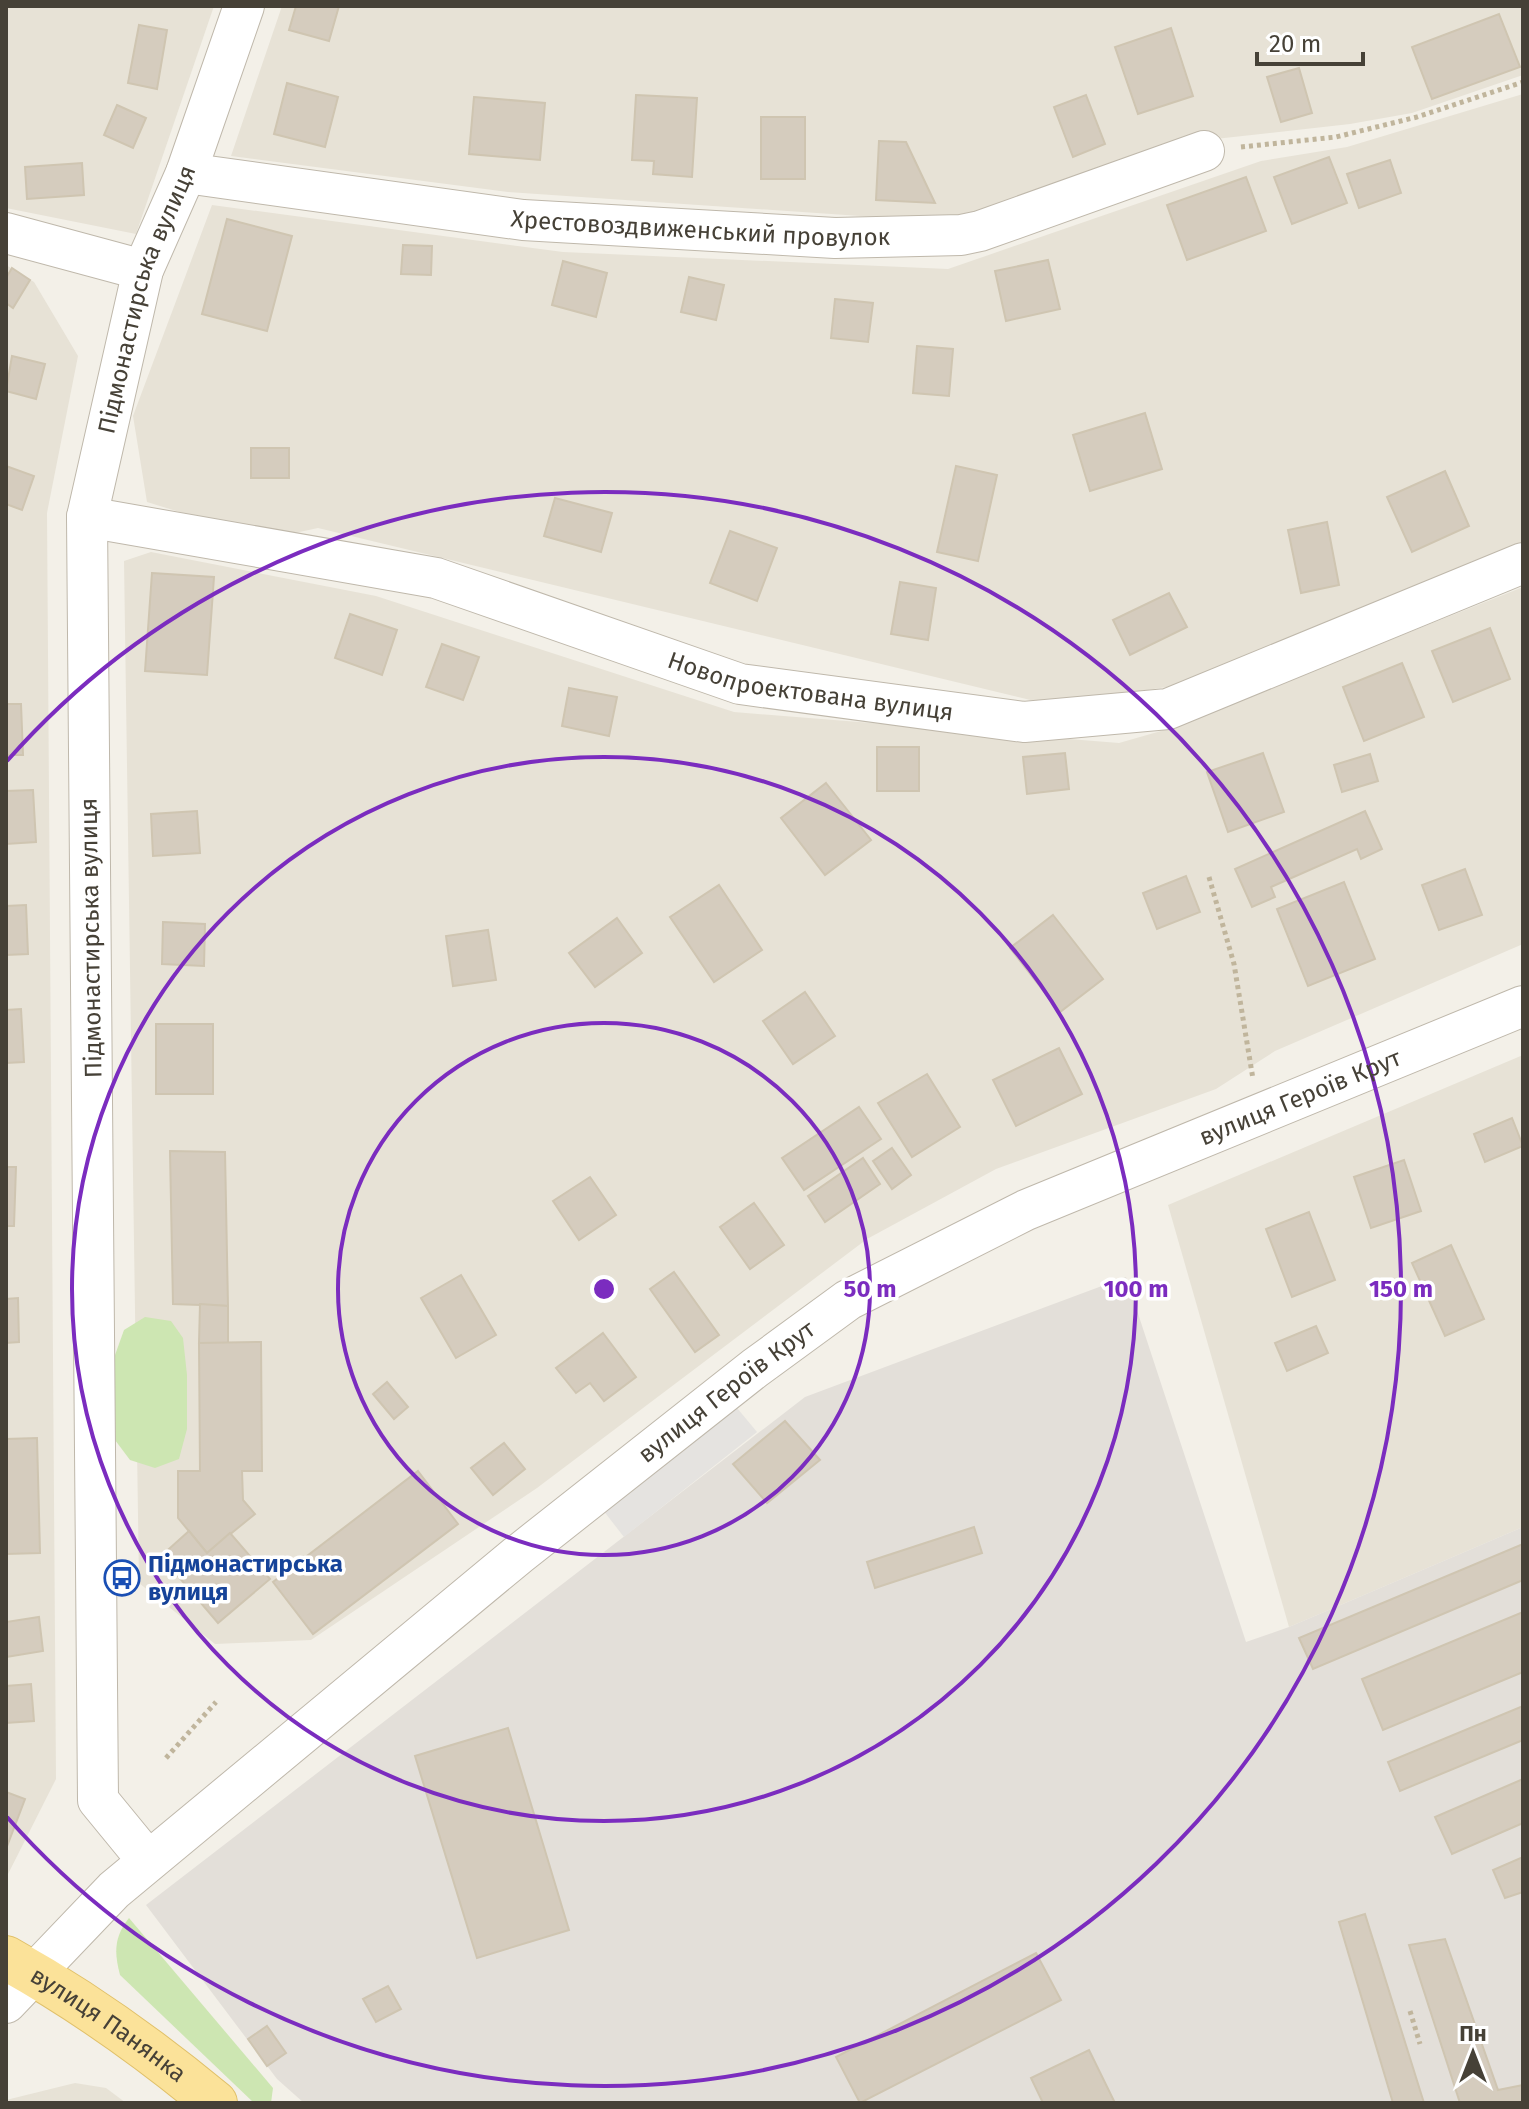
<svg xmlns="http://www.w3.org/2000/svg" width="1529" height="2109" viewBox="0 0 1529 2109" font-family="'Fira Sans',sans-serif">
<style>
.residential{fill:#e7e2d6}
.industrial{fill:#e3dfd9}
.green{fill:#cde6b2}
.parking{fill:#e5e3e0}
.building{fill:#d5ccbe;stroke:#cfc5b1;stroke-width:2}
.lines{fill:none;stroke-linecap:round;stroke-linejoin:round}
.minor-casing{stroke:#bfb8ab;stroke-width:42}
.major-casing{stroke:#e0c069;stroke-width:46}
.path{stroke:#c0b59c;stroke-width:5;stroke-dasharray:4 4;stroke-linecap:butt}
.minor{stroke:#fff;stroke-width:40}
.major{stroke:#fbe299;stroke-width:44}
.ring{fill:none;stroke:#7b2cbf;stroke-width:4}
.labels{text-anchor:middle;stroke-width:7;stroke-linejoin:round;paint-order:stroke}
.street-label{font-size:24px;fill:#464137;stroke:#fff}
.transit-label{font-size:24px;font-weight:bold;fill:#164399;stroke:#fff;text-anchor:start}
.centre{fill:#7b2cbf;stroke:#fff;stroke-width:4}
.ring-label{font-size:24px;text-anchor:middle;font-weight:bold;fill:#7b2cbf;stroke:#fff;stroke-width:7;stroke-linejoin:round;paint-order:stroke}
</style>
<rect width="100%" height="100%" fill="#f3f0e8"/>
<g class="residential">
<path d="M6,6H214L136,234L6,208Z"/>
<path d="M282,6H1523V75L1412,113L1350,124L1170,144L986,212L933,221L508,192L231,156Z"/>
<path d="M1523,94V545L1173,686L1051,705L318,528L267,539L147,502L133,416L212,205L563,252L948,269L1261,161L1347,147Z"/>
<path d="M6,265L34,282L78,356L47,513L56,1779L6,1878Z"/>
<path d="M151,552L376,596L734,712L1119,743L1161,731L1523,587V944L1275,1051L1216,1089L996,1169L867,1239L537,1488L311,1640L215,1644L139,1583L124,561Z"/>
<path d="M1523,1055V1527L1289,1627L1168,1205Z"/>
<path d="M75,2083L106,2088L126,2103H6V2100Z"/>
</g>
<path class="industrial" d="M1126,1277L1246,1642L1289,1627L1523,1527V2103H304L277,2079L146,1905L805,1397Z"/>
<g class="green">
<path d="M145,1317L171,1321L183,1338L187,1375V1429L179,1459L155,1468L130,1460L115,1440L110,1408L115,1355L124,1330Z"/>
<path d="M129,1918L273,2088L271,2103H254L120,1975C114,1952 114,1937 129,1918Z"/>
</g>
<path class="parking" d="M732,1402L757,1432L624,1537L599,1505Z"/>
<g class="building">
<path d="M296,6H339L329,41L289,30Z"/>
<path d="M1499,14L1520,67L1432,99L1412,47Z"/>
<path d="M139,25L167,30L157,89L128,83Z"/>
<path d="M1171,28L1193,96L1138,114L1115,47Z"/>
<path d="M1299,68L1312,113L1281,122L1267,77Z"/>
<path d="M287,83L338,97L325,147L274,134Z"/>
<path d="M636,95L697,98L692,177L653,174L654,161L632,160Z"/>
<path d="M1086,95L1105,144L1073,157L1054,107Z"/>
<path d="M474,97L545,103L540,160L469,154Z"/>
<path d="M117,105L146,118L133,148L104,135Z"/>
<rect x="761" y="117" width="44" height="62"/>
<path d="M879,141L906,142L935,203L876,200Z"/>
<path d="M1329,157L1347,203L1292,224L1274,177Z"/>
<path d="M1390,160L1401,193L1359,208L1347,174Z"/>
<path d="M82,163L84,195L27,199L25,167Z"/>
<path d="M1246,177L1266,231L1187,260L1167,205Z"/>
<path d="M227,219L292,236L267,331L202,314Z"/>
<path d="M403,245L432,246L431,275L401,274Z"/>
<path d="M1048,260L1060,309L1006,321L995,271Z"/>
<path d="M563,261L607,273L596,317L552,305Z"/>
<path d="M12,268L30,280L13,308L6,303V278Z"/>
<path d="M689,277L724,285L716,320L681,312Z"/>
<path d="M835,299L873,303L868,342L831,338Z"/>
<path d="M917,346L953,349L949,396L913,393Z"/>
<path d="M12,356L45,364L36,399L6,391Z"/>
<path d="M1145,413L1162,469L1090,491L1073,435Z"/>
<rect x="251" y="448" width="38" height="30"/>
<path d="M6,466L34,476L22,510L6,504Z"/>
<path d="M956,466L997,475L978,561L937,552Z"/>
<path d="M1445,471L1469,526L1412,552L1387,497Z"/>
<path d="M555,498L612,513L601,552L544,536Z"/>
<path d="M1327,522L1339,585L1301,593L1288,530Z"/>
<path d="M730,531L777,548L757,601L710,583Z"/>
<path d="M152,573L214,577L207,675L145,671Z"/>
<path d="M900,582L936,588L928,640L891,634Z"/>
<path d="M1169,593L1187,627L1130,655L1113,620Z"/>
<path d="M350,614L397,630L382,675L335,658Z"/>
<path d="M1490,628L1510,679L1453,702L1432,651Z"/>
<path d="M442,644L479,657L463,700L426,687Z"/>
<path d="M1402,663L1424,717L1364,741L1343,687Z"/>
<path d="M569,688L617,697L609,736L562,726Z"/>
<path d="M6,704H21L23,755H6Z"/>
<rect x="877" y="747" width="42" height="44"/>
<path d="M1065,753L1069,789L1027,794L1023,757Z"/>
<path d="M1263,753L1284,812L1228,832L1207,772Z"/>
<path d="M1370,754L1378,781L1342,792L1334,765Z"/>
<path d="M826,783L871,840L825,875L781,818Z"/>
<path d="M33,790L36,842L6,844V791Z"/>
<path d="M197,811L200,853L153,856L151,814Z"/>
<path d="M1365,811L1382,849L1361,859L1357,849L1271,887L1275,897L1252,907L1235,869Z"/>
<path d="M1465,869L1482,915L1439,930L1422,885Z"/>
<path d="M1186,876L1200,912L1157,929L1143,893Z"/>
<path d="M1344,882L1375,959L1308,986L1277,909Z"/>
<path d="M719,885L762,950L714,982L670,917Z"/>
<path d="M26,905L28,954L6,955V906Z"/>
<path d="M1053,915L1103,979L1060,1012L1010,948Z"/>
<path d="M617,918L642,953L595,987L569,953Z"/>
<path d="M163,922L205,924L204,966L162,964Z"/>
<path d="M488,930L496,980L453,986L446,936Z"/>
<path d="M805,992L835,1036L793,1064L763,1021Z"/>
<path d="M21,1009L24,1062L6,1063V1010Z"/>
<rect x="156" y="1024" width="57" height="70"/>
<path d="M1059,1048L1082,1094L1016,1126L993,1080Z"/>
<path d="M927,1074L960,1127L912,1157L878,1103Z"/>
<path d="M859,1107L881,1139L804,1190L782,1158Z"/>
<path d="M1512,1118L1523,1146L1485,1162L1474,1134Z"/>
<path d="M892,1148L911,1175L892,1189L873,1161Z"/>
<path d="M170,1151L225,1152L228,1306L173,1304Z"/>
<path d="M863,1158L880,1184L825,1222L808,1196Z"/>
<path d="M1404,1160L1421,1211L1371,1228L1354,1177Z"/>
<path d="M6,1167H16L14,1226H6Z"/>
<path d="M590,1177L616,1215L579,1240L553,1201Z"/>
<path d="M754,1203L784,1245L750,1269L720,1227Z"/>
<path d="M1309,1212L1335,1280L1292,1297L1266,1229Z"/>
<path d="M1451,1245L1484,1319L1445,1336L1412,1263Z"/>
<path d="M674,1272L719,1335L695,1352L650,1289Z"/>
<path d="M461,1275L496,1335L456,1358L421,1298Z"/>
<path d="M18,1298L19,1342L6,1343V1299Z"/>
<path d="M200,1304L228,1306V1343H199Z"/>
<path d="M1316,1326L1328,1353L1287,1371L1275,1343Z"/>
<path d="M603,1333L636,1377L604,1401L590,1383L576,1393L556,1368Z"/>
<path d="M261,1342L262,1471H242L243,1500L255,1514L207,1553L178,1518V1471H200L199,1343Z"/>
<path d="M387,1382L408,1407L394,1419L373,1394Z"/>
<path d="M785,1421L820,1460L767,1503L733,1464Z"/>
<path d="M37,1438L40,1553L6,1554V1439Z"/>
<path d="M504,1443L525,1469L493,1495L471,1468Z"/>
<path d="M418,1471L458,1524L313,1634L273,1582Z"/>
<path d="M974,1527L982,1553L875,1588L867,1562Z"/>
<path d="M189,1531L207,1553L230,1533L270,1579L218,1623L161,1556Z"/>
<path d="M1523,1544V1580L1313,1669L1299,1638Z"/>
<path d="M1523,1612V1672L1383,1730L1362,1679Z"/>
<path d="M39,1617L43,1651L6,1657V1622Z"/>
<path d="M31,1684L34,1721L6,1723V1686Z"/>
<path d="M1523,1706V1740L1400,1791L1388,1762Z"/>
<path d="M508,1728L569,1930L477,1958L415,1756Z"/>
<path d="M1523,1779V1823L1452,1854L1435,1817Z"/>
<path d="M6,1792L25,1799L6,1849Z"/>
<path d="M1523,1857V1892L1505,1898L1493,1870Z"/>
<path d="M1365,1914L1424,2103H1393L1339,1922Z"/>
<path d="M1445,1939L1498,2090L1523,2085V2103H1460L1409,1945Z"/>
<path d="M1036,1953L1061,2000L860,2103L836,2057Z"/>
<path d="M388,1986L401,2009L376,2022L363,1999Z"/>
<path d="M267,2026L286,2053L267,2066L248,2039Z"/>
<path d="M1089,2050L1115,2103H1043L1031,2078Z"/>
</g>
<g class="lines">
<defs>
<g id="minor">
<path id="s1" d="M186,173L523,220L835,238L961,235L980,231L1204,151"/>
<path d="M6,233L143,270"/>
<path id="s2" d="M87,517L436,578L740,684L1024,722L1168,709L1523,563"/>
<path id="s3" d="M148,1861L98,1800L87,517L143,270L186,173L244,6"/>
<path id="s4" d="M6,2003L114,1890L518,1555L755,1368L848,1300L1026,1210L1523,1006"/>
</g>
<g id="major">
<path id="s5" d="M6,1958C80,1999 150,2049 215,2103"/>
</g>
</defs>
<use href="#minor" class="minor-casing"/>
<use href="#major" class="major-casing"/>
<g class="path">
<path d="M1241,147L1336,137L1417,117L1523,82"/>
<path d="M1209,877L1234,964L1253,1079"/>
<path d="M166,1758L216,1702"/>
<path d="M1410,2011L1420,2044"/>
</g>
<use href="#minor" class="minor"/>
<use href="#major" class="major"/>
</g>
<g class="ring">
<circle cx="604" cy="1289" r="266"/>
<circle cx="604" cy="1289" r="532"/>
<path d="M7 761A797 797 0 1 1 7 1817"/>
</g>
<defs>
<symbol id="bus-ring" viewBox="-11 -11 22 22"><circle r="9.5" fill="#fff" stroke="#1a4fb4" stroke-width="1.5"/><path d="M-5-6H5V4H4V6H2V4H-2V6H-4V4H-5ZM-3.5-4V0h7V-4ZM-3.5 1.2v1.5H-2V1.2ZM2 1.2v1.5H3.5V1.2Z" fill="#1a4fb4"/></symbol>
</defs>
<g fill-rule="evenodd">
<use href="#bus-ring" x="102" y="1558" width="40" height="40"/>
</g>
<g class="labels">
<g class="street-label">
<text dy="8" stroke="none"><textPath href="#s1" startOffset="518">Хрестовоздвиженський провулок</textPath></text>
<text dy="8" stroke="none"><textPath href="#s3" startOffset="1588">Підмонастирська вулиця</textPath></text>
<text dy="8" stroke="none"><textPath href="#s2" startOffset="746">Новопроектована вулиця</textPath></text>
<text transform="translate(91 938) rotate(-91)" y="8">Підмонастирська вулиця</text>
<text dy="8" stroke="none"><textPath href="#s4" startOffset="1594">вулиця Героїв Крут</textPath></text>
<text dy="8" stroke="none"><textPath href="#s4" startOffset="946">вулиця Героїв Крут</textPath></text>
<text dy="8" stroke="none"><textPath href="#s5" startOffset="122">вулиця Панянка</textPath></text>
</g>
<g class="transit-label">
<text x="148" y="1572">Підмонастирська<tspan x="148" dy="28">вулиця</tspan></text>
</g>
</g>
<circle cx="604" cy="1289" r="12" class="centre"/>
<g class="ring-label">
<text x="870" y="1297">50 m</text>
<text x="1136" y="1297">100 m</text>
<text x="1401" y="1297">150 m</text>
</g>
<rect width="1529" height="2109" fill="none" stroke="#464137" stroke-width="16"/>
<g transform="translate(1473 2053)" stroke="#ffffff" stroke-width="6" paint-order="stroke">
<path d="M0-6L14 30L0 20L-14 30Z" fill="#464137"/>
<text y="-12" font-size="22" font-weight="bold" text-anchor="middle" fill="#464137">Пн</text>
</g>
<path d="M1257 52v12h106v-12" fill="none" stroke="#464137" stroke-width="4"/>
<text x="1269" y="52" font-size="24" fill="#464137" stroke="#ffffff" stroke-width="6" paint-order="stroke">20 m</text>
</svg>
